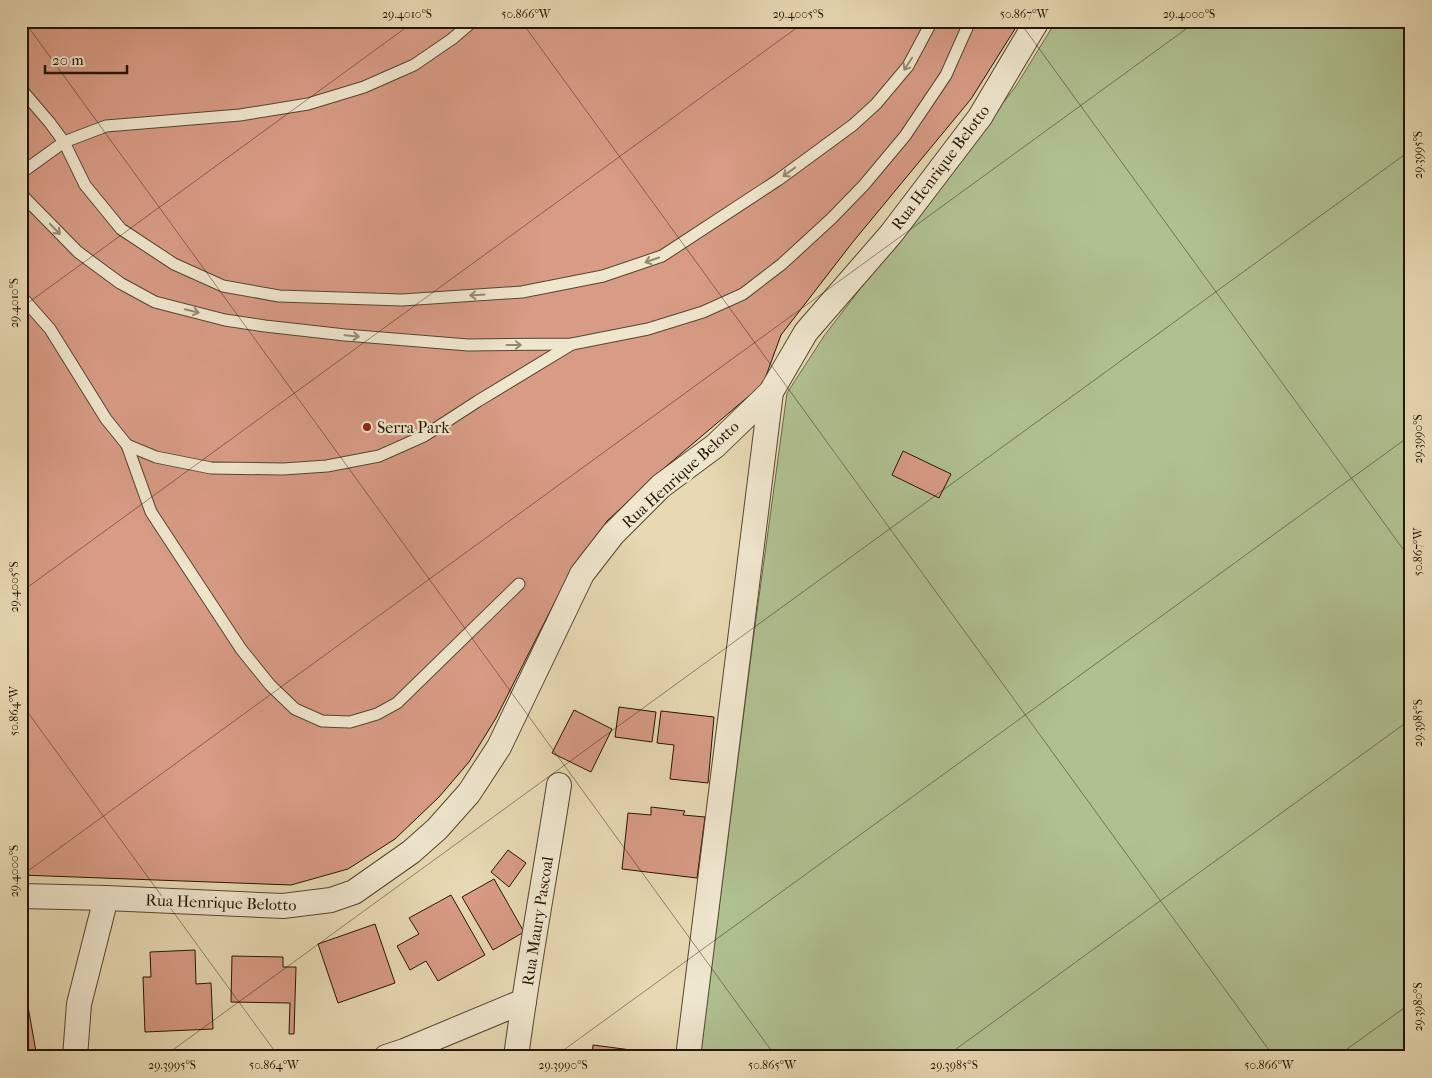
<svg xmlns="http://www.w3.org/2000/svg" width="1432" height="1078" viewBox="0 0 1432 1078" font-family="'IM FELL French Canon',serif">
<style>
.green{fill:#b0c091;stroke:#6b6a4a}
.building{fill:#d89b85;stroke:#261404}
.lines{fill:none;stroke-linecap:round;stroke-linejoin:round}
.service-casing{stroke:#564530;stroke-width:13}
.minor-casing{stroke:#564530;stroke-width:26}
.service{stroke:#efe6ce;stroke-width:11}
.minor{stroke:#efe6ce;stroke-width:24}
.oneway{stroke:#958873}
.ticks{fill:none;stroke:#261404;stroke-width:1;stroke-opacity:0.45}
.poi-dot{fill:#8f2418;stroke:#efe6ce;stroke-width:2}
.labels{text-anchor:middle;stroke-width:4.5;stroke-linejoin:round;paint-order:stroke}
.street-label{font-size:16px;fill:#261404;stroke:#efe6ce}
.poi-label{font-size:16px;fill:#261404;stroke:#efe6ce;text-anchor:start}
.neatline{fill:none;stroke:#261404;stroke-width:2}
.ticks-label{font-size:12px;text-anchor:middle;fill:#261404}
</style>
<rect width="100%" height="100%" fill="#e7d9b3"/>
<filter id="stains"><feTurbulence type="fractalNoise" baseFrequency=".004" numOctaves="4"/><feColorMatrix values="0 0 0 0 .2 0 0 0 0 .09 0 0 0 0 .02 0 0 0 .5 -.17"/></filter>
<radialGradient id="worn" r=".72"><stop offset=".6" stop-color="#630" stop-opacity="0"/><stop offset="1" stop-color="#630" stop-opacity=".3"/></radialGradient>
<path class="green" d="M1056,21H1411V1057H700L753,641L787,393L824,336L1016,86Z"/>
<g class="building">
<path d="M21,21H1020L971,99L852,243L781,335L763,384L663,469L607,521L569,574L496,718L469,762L439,797L395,839L348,869L291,885L21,875Z"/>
<path d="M903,451L951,474L939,498L892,475Z"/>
<path d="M619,707L656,712L652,742L615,737Z"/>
<path d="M574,710L612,729L591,772L552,753Z"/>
<path d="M661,711L714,717L708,783L670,779L674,745L657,743Z"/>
<path d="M651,807L685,811L683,815L705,817L697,878L622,869L628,813L651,815Z"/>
<path d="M508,850L526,863L509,887L491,872Z"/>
<path d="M494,879L524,932L493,950L462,897Z"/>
<path d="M451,895L485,955L438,981L426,961L410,970L397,946L419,934L409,918Z"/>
<path d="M375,924L395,983L338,1003L318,944Z"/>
<path d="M195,950L196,984L211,983L213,1029L145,1032L143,977H151L150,952Z"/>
<path d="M232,956L283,957V967H296L294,1034H289L290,1003L231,1002Z"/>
<path d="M27,1001L37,1057H21V1002Z"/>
<path d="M593,1045L639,1051V1057H592Z"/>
</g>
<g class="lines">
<defs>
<g id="service">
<path d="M21,89L50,123L64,142L85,185L121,229L174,264L223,286L279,296L402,300L522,292L603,276L662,256L778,180L853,125L876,104L908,66L932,21"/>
<path d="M21,173L64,142L106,126L240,115L308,104L364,87L414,65L452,39L473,21"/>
<path d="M21,194L78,252L120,283L155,302L225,320L265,326L345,335L468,345L572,344L648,329L703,312L743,294L782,264L832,218L864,185L905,136L946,75L970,21"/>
<path d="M21,296L50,329L106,419L127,445L156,457L211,468L283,469L327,466L379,456L424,436L478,401L572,344"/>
<path d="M127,445L151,512L241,649L270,685L295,709L322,721L350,722L377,714L397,703L519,584"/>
</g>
<g id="minor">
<path d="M21,896L106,898L283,906L331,900L354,892L411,852L437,829L469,793L499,747L582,574L613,534L661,486L715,446L771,392L806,332L891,234L980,117L1037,21"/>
<path d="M75,1057L79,1004L106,898"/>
<path d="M386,1057L404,1051L524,1001"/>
<path d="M516,1057C528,966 545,876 559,785"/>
<path d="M688,1057L771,392"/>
</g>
</defs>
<use href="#service" class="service-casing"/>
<use href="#minor" class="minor-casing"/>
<use href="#service" class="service"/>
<use href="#minor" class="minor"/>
</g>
<defs><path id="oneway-shaft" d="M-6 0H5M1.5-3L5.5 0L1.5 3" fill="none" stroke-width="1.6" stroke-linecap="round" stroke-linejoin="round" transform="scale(1.25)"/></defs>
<g class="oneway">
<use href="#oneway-shaft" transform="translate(908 64) rotate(123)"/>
<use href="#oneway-shaft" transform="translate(789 172) rotate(144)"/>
<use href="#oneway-shaft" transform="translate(55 229) rotate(46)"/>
<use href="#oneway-shaft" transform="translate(652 260) rotate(161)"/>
<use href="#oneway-shaft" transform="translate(477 295) rotate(176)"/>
<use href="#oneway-shaft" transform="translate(192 311) rotate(14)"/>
<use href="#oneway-shaft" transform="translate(352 336) rotate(5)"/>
<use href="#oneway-shaft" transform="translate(514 345)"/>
</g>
<path class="ticks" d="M24,21L776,1057M521,21L1274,1057M1019,21L1411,560M21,24L24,21M21,308L415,21M21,592L806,21M21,703L279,1057M21,876L1197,21M163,1057L1411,150M554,1057L1411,435M945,1057L1411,719M1336,1057L1411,1003"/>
<circle class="poi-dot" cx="367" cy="427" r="5"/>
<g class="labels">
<g class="street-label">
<text transform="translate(940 167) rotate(-53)" y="6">Rua Henrique Belotto</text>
<text transform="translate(680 474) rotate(-42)" y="6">Rua Henrique Belotto</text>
<text transform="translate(221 902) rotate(2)" y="6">Rua Henrique Belotto</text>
<text transform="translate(537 921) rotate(-81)" y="6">Rua Maury Pascoal</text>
</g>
<g class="poi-label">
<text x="377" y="433">Serra Park</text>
</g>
</g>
<rect width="1432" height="1078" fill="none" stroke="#e7d9b3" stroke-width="55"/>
<path d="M45 65v8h82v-8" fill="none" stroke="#261404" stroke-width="2.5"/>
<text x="52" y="65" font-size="15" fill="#261404" stroke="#efe6ce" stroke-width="4" paint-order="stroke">20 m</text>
<rect x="28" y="28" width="1376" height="1022" class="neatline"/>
<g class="ticks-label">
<text x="407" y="18">29.4010°S</text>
<text x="526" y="18">50.866°W</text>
<text x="798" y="18">29.4005°S</text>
<text x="1024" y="18">50.867°W</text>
<text x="1189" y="18">29.4000°S</text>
<text transform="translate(1418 155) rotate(-90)" y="4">29.3995°S</text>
<text transform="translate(14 303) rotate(-90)" y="4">29.4010°S</text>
<text transform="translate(1418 439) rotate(-90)" y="4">29.3990°S</text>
<text transform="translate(1418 552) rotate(-90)" y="4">50.867°W</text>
<text transform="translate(14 587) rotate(-90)" y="4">29.4005°S</text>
<text transform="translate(14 711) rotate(-90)" y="4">50.864°W</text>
<text transform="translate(1418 723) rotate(-90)" y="4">29.3985°S</text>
<text transform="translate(14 871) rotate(-90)" y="4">29.4000°S</text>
<text transform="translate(1418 1007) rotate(-90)" y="4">29.3980°S</text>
<text x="172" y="1069">29.3995°S</text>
<text x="274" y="1069">50.864°W</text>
<text x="563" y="1069">29.3990°S</text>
<text x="772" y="1069">50.865°W</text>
<text x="954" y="1069">29.3985°S</text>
<text x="1269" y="1069">50.866°W</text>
</g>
<rect width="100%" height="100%" filter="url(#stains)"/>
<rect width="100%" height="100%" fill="url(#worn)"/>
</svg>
